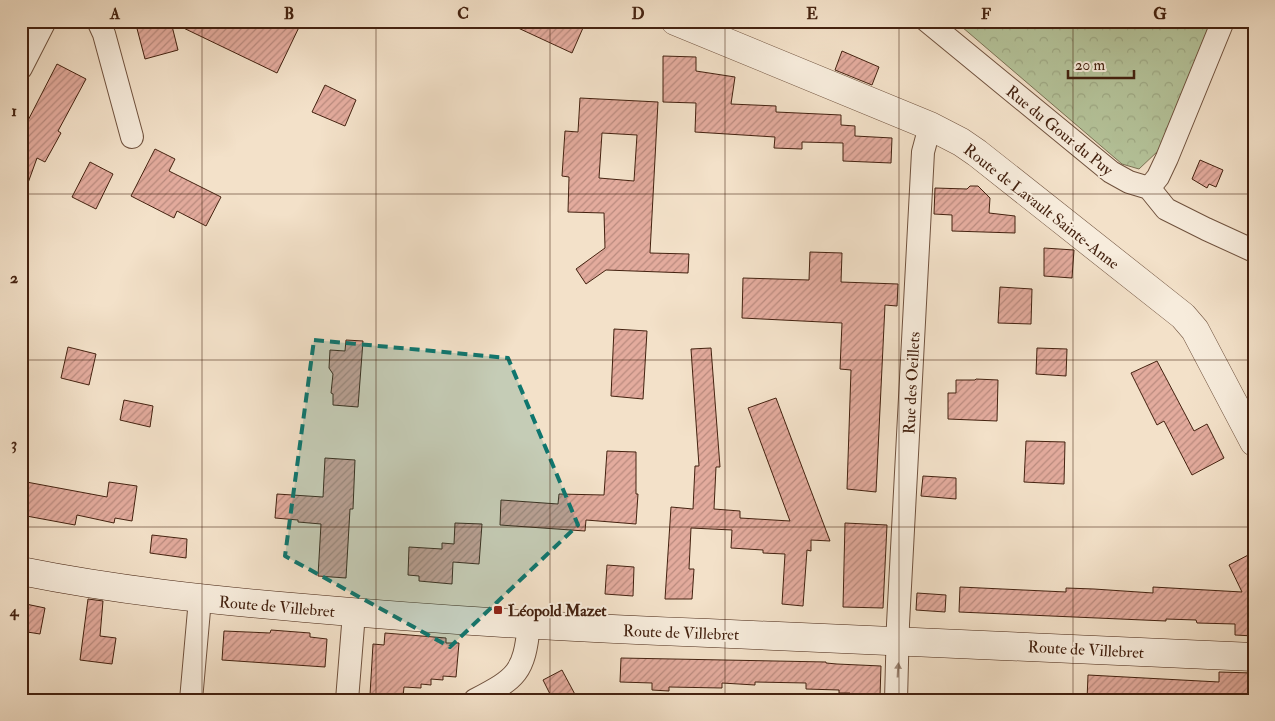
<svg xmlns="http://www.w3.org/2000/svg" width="1275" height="721" viewBox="0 0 1275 721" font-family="'IM FELL Double Pica',serif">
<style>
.park{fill:url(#park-crowns);stroke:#7c7356}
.building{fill:url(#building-hatch);stroke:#442210;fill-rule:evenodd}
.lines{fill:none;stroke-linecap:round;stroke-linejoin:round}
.minor-casing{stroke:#70523e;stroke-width:24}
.tertiary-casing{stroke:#70523e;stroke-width:29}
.secondary-casing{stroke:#442210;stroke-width:29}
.minor{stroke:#f7ecdc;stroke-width:22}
.tertiary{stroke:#f7ecdc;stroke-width:28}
.secondary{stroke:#f7ecdc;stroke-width:28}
.oneway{fill:#9e8776}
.marked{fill:#0f766e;fill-opacity:0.2;stroke:#0f766e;stroke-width:4;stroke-dasharray:10 6;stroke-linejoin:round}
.grid{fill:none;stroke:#442210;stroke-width:1;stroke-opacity:0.55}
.poi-dot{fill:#8f2418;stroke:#f7ecdc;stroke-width:2}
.labels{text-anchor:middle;stroke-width:4;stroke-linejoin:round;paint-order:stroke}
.street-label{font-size:16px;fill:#442210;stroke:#f7ecdc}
.poi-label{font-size:16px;font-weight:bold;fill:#442210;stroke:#f7ecdc;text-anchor:start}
.neatline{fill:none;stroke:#442210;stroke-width:2}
.grid-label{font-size:16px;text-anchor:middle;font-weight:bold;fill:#442210}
</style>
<defs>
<pattern id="park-crowns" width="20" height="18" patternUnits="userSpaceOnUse" patternTransform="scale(1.25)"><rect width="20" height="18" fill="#b5c49b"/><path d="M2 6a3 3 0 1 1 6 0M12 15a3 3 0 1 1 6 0" fill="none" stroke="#9da884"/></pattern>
<pattern id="building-hatch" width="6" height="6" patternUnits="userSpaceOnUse" patternTransform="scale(1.25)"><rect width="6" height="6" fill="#e3ab9d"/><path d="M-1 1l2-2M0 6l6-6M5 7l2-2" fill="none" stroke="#ba8b7f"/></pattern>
</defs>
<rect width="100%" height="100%" fill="#f3e1c9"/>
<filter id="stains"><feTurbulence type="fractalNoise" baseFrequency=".004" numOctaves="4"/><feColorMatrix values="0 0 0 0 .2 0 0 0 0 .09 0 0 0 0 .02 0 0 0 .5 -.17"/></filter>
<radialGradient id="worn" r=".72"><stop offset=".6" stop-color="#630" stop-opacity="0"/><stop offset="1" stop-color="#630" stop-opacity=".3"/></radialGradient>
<path class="park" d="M955,21H1211L1159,150L1139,169L1122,164Z"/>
<g class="building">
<path d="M135,21H302L277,73L171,22L178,50L145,59Z"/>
<path d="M503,21H586L572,53Z"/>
<path d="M842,51L879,67L872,85L835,70Z"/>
<path d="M663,56L696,57V71L735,77L731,104L776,106V112L841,115V125L855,126V136L892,138L891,163L843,161V143L802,142V149L774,148L775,137L695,132L696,103L663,102Z"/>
<path d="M57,64L86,79L58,131L61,133L45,162L37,158L24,194H21V134Z"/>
<path d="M325,85L356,100L345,126L312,112Z"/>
<path d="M580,98L658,102L650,253L689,254L688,273L606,270L586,284L576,269L605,248L604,213L568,212L569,177L562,176L565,131L578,132ZM602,133L637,135L634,181L599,178Z"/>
<path d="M155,149L175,159L169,171L221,197L206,226L177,211L174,218L131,196Z"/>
<path d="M1200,160L1223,170L1216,187L1209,184L1207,188L1192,179Z"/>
<path d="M90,162L113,174L96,209L72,197Z"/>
<path d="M970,186H978L990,198L989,213L1015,216V233L952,231V215L934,214L935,188L967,189Z"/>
<path d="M1044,248L1074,250L1072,278L1044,276Z"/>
<path d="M810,252L842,253L841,282L898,284L897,306L885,305L876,492L847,489L851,370L840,369L842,323L742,318L743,278L809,280Z"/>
<path d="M1000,287L1032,289L1031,324L998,323Z"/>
<path d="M614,329L647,331L643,399L611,396Z"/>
<path d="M346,340L363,341L358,407L333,405V394L331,393L333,374L329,368L330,350L345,351Z"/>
<path d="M68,347L96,354L89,385L61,378Z"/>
<path d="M711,348L720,467H716L714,509L740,511V518L790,521L748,408L776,398L830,541L811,540V551L807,550L803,606L782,604L785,554L763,553V550L731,548L732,530L691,528L689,569H694L692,599H665L671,507L693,509L695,466H699L691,349Z"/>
<path d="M1037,348L1067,349L1066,376L1036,374Z"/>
<path d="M1157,361L1194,431L1207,424L1224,458L1192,475L1164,421L1157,425L1131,373Z"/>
<path d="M976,379L998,380L997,421L948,419V393H956V380H975Z"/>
<path d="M124,400L153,406L150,427L120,420Z"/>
<path d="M1026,441L1065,442L1064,484L1024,482Z"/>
<path d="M607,451L636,452V494H638L636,524L586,520L585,531L500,525L501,500L558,504L559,494L604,495Z"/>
<path d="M325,458L355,460L353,509H350L346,578L318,576L321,524L298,522V520L275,518L277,494L323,497Z"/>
<path d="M923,476L956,478V499L921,496Z"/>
<path d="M21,481L107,497L109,482L137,486L132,521L115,518L114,523L77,515L75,525L21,515Z"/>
<path d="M455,523L482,524L479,564L453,562L452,584L419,581V576L408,575L409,547L442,549V543L454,544Z"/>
<path d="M845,523L887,525L883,608L843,607Z"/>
<path d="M152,535L187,539L186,558L150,553Z"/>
<path d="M1254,552V636L1235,635V624L1197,623L1196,620L1166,619V621L959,612L960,587L1066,592V588L1094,589L1153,593V587L1242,592L1229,565Z"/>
<path d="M607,565L634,567L633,596L605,594Z"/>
<path d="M917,593L946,595L945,612L916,610Z"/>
<path d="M88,599L103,601L100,636L116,638L112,664L80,660Z"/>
<path d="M21,603L45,608L40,634L21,631Z"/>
<path d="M271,630L310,633V637L327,639L325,667L222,660L224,631L270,633Z"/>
<path d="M385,633L446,638V643H459L456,677L443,676V680L431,679V685L421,684V688L404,687L403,697L370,695L373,644L384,645Z"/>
<path d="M621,658L826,662V663L837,664L881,666L880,696L851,695L850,693H839V690L806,689V683L755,682V685L722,683V688L669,687V691L652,690V683L620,682Z"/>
<path d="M562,670L563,672L578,700H553L543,680Z"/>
<path d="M1219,672L1252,673L1250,700H1087L1088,675L1219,682Z"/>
</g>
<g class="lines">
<defs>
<g id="minor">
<path d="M98,21L104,34L132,137"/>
<path d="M927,21L1111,172L1129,182L1149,188L1166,209L1206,229L1254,251"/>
<path d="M21,68L45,21"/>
<path d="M1149,188L1158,177L1167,158L1223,21"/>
<path d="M191,700L200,599"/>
<path d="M347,700L354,613"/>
<path d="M475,700C517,678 524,673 529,625"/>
<path d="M896,700L898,624L923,152L930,126"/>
</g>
<path id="tertiary" d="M675,21L930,126L961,142L977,153L1183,316L1195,330L1254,442"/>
<path id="secondary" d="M21,571C115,590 209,600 304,608C439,620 573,628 708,633C890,640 1072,648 1254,657"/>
</defs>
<use href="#minor" class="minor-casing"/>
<use href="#tertiary" class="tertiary-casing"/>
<use href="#secondary" class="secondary-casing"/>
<use href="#minor" class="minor"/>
<use href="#tertiary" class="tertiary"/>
<use href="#secondary" class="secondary"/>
</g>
<defs><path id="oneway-solid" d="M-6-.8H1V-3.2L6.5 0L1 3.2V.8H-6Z" transform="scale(1.25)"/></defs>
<use class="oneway" href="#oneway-solid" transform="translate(898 670) rotate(-87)"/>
<path class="marked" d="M314,340L508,358L578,525L450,647L285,556Z"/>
<path class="grid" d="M202,21V700M376,21V700M550,21V700M725,21V700M899,21V700M1073,21V700M21,194H1254M21,360H1254M21,527H1254"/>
<rect class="poi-dot" x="493" y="605" width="10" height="10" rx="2.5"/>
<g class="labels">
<g class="street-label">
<text transform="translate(1060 130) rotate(39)" y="6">Rue du Gour du Puy</text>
<text transform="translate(1042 206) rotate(38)" y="6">Route de Lavault Sainte-Anne</text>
<text transform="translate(911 383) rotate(-87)" y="6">Rue des Oeillets</text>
<text transform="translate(277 606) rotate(5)" y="6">Route de Villebret</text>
<text transform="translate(681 632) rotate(2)" y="6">Route de Villebret</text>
<text transform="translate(1086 649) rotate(3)" y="6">Route de Villebret</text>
</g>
<g class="poi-label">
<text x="508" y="616">Léopold Mazet</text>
</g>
</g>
<rect width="1275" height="721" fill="none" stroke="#f3e1c9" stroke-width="55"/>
<path d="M1068 70v8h66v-8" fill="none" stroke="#442210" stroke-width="2.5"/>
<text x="1075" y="70" font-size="15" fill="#442210" stroke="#f7ecdc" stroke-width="4" paint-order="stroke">20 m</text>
<rect x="28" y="28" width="1220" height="666" class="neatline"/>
<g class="grid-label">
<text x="115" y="19">A</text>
<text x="289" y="19">B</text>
<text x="463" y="19">C</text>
<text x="638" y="19">D</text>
<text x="812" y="19">E</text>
<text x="986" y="19">F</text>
<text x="1160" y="19">G</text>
<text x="14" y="116">1</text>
<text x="14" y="283">2</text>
<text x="14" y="449">3</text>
<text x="14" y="616">4</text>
</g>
<rect width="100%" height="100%" filter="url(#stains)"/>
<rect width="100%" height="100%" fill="url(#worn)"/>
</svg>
